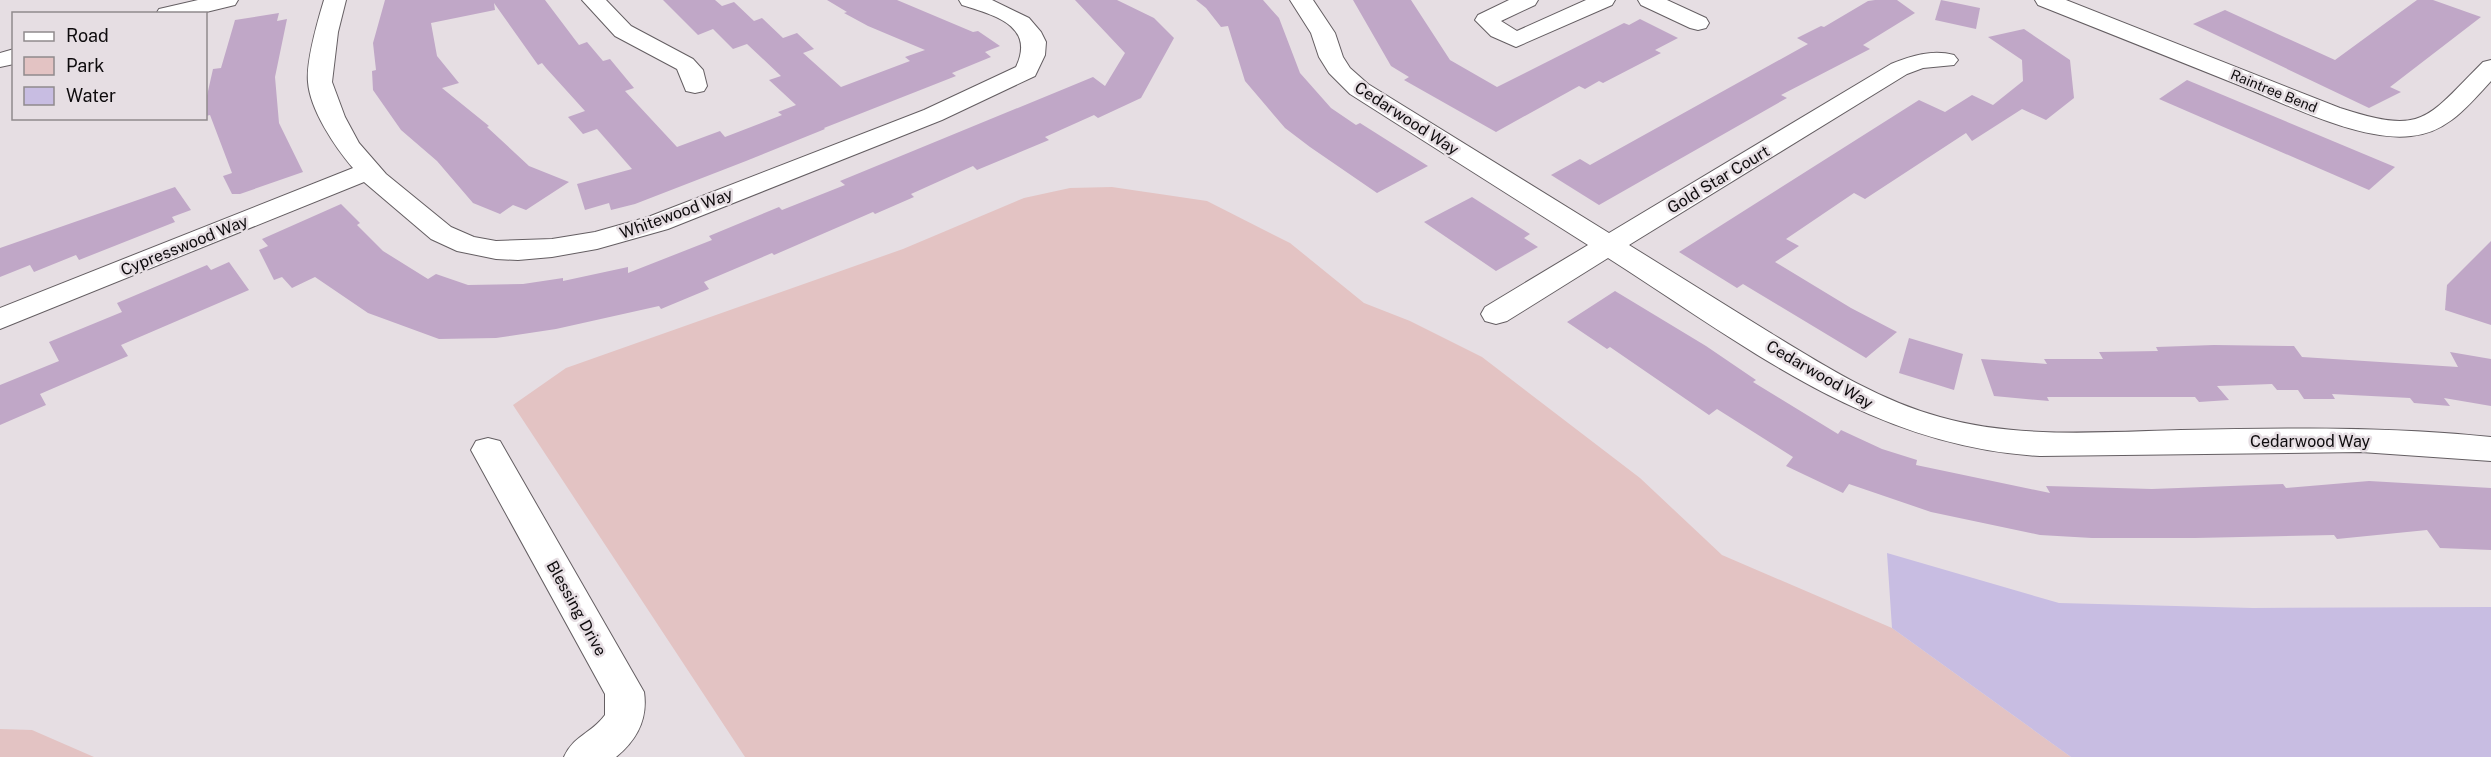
<svg xmlns="http://www.w3.org/2000/svg" width="2491" height="757" viewBox="0 0 2491 757" font-family="'Public Sans',sans-serif">
<style>
.green{fill:#e3c3c3}
.water{fill:#c8bde2}
.building{fill:#c0a7c7}
.lines{fill:none;stroke-linecap:round;stroke-linejoin:round}
.minor-casing{stroke:#645e62;stroke-width:2}
.minor{fill:#fff;fill-rule:evenodd}
.labels{text-anchor:middle;stroke-width:5;stroke-linejoin:round;paint-order:stroke}
.far-street-label{font-size:14px;fill:#0e0b0d;stroke:#e6dee3}
.street-label{font-size:16px;fill:#0e0b0d;stroke:#e6dee3}
</style>
<rect width="100%" height="100%" fill="#e6dee3"/>
<g class="green">
<path d="M1112,187L1207,201L1290,243L1364,303L1410,321L1482,357L1640,478L1722,555L1892,628L2071,757H745L513,405L566,368L903,249L1024,198L1070,188Z"/>
<path d="M0,729L32,730L94,757H0Z"/>
</g>
<path class="water" d="M1887,553L2059,603L2253,608L2491,607V757H2071L1892,628Z"/>
<g class="building">
<path d="M385,0H545L579,45L587,42L603,61L610,59L634,88L625,91L677,147L720,131L725,137L782,115L778,112L796,105L769,80L781,76L747,44L733,49L713,29L698,35L663,0H715L722,6L734,2L754,21L762,18L783,38L797,33L814,49L803,53L841,87L910,61L905,57L925,50L868,26L844,13L847,12L827,0H897L973,32L978,31L1000,46L985,52L991,57L952,73L956,76L824,128L825,129L746,161L635,204L611,210L609,203L585,210L577,184L632,169L597,129L583,134L568,117L585,111L546,68L542,63L538,65L494,3L495,10L431,23L437,56L459,83L442,88L489,126L487,127L529,166L569,182L526,210L513,205L500,214L473,203L437,161L401,130L373,90L372,71L376,70L373,43Z"/>
<path d="M1075,0H1117L1154,18L1174,38L1141,98L1098,118L1094,115L1045,137L1049,140L977,170L973,166L911,194L914,197L875,214L873,212L774,255L772,253L704,282L709,289L661,309L659,306L556,329L496,338L439,339L368,313L315,277L292,288L282,277L274,280L259,250L268,246L262,239L341,204L360,223L357,225L383,251L428,279L436,274L468,285L523,284L563,278V281L628,267V273L712,240L709,236L779,207L782,210L845,185L840,181L1093,77L1105,86L1125,53Z"/>
<path d="M1196,0H1263L1279,18L1300,73L1331,108L1356,125L1360,123L1428,166L1377,193L1310,147L1285,128L1245,81L1228,26L1221,27L1206,8Z"/>
<path d="M1353,0H1411L1450,60L1497,87L1624,23L1629,25L1640,19L1678,38L1655,50L1661,53L1603,83L1599,81L1585,89L1579,86L1496,132L1404,80L1409,77L1391,66Z"/>
<path d="M1875,0H1897L1915,13L1863,45L1870,49L1781,95L1787,98L1599,205L1551,175L1580,159L1590,165L1808,44L1797,38L1821,26L1824,27L1868,1Z"/>
<path d="M1941,0L1980,8L1976,29L1935,20Z"/>
<path d="M2417,0H2433L2481,17L2390,87L2401,92L2369,108L2193,24L2225,10L2335,60Z"/>
<path d="M279,13L277,21L287,19L275,77L279,123L303,172L240,194H232L223,176L232,173L210,115L206,116V100L213,69L221,68L235,20Z"/>
<path d="M2024,29L2070,60L2074,98L2046,120L2022,109L1972,141L1966,133L1865,199L1854,193L1786,239L1799,246L1775,262L1851,308L1897,332L1866,358L1743,284L1737,288L1679,252L1919,100L1945,112L1972,95L1993,105L2023,81L2022,60L1988,37Z"/>
<path d="M2187,80L2395,167L2369,190L2159,99Z"/>
<path d="M175,187L191,210L172,217L175,222L79,260L76,255L34,272L30,265L0,277V248Z"/>
<path d="M1472,197L1530,234L1524,238L1538,247L1496,271L1424,222Z"/>
<path d="M2491,241V325L2445,310L2447,285Z"/>
<path d="M229,262L249,290L121,345L128,356L40,394L46,405L0,425V385L59,361L49,342L122,312L117,303L207,265L211,270Z"/>
<path d="M1615,291L1706,346L1756,380L1753,382L1838,434L1841,430L1882,449L1917,460L1916,465L2050,493L2046,486L2152,489L2283,484L2286,488L2369,481L2491,488V550L2440,548L2427,530L2337,539L2334,535L2195,538H2092L2040,535L1931,512L1849,484L1843,493L1786,466L1793,457L1717,409L1709,415L1610,347L1607,349L1567,322Z"/>
<path d="M1909,338L1963,354L1954,390L1899,373Z"/>
<path d="M2214,345L2294,346L2302,357L2458,367L2450,352L2491,359V406L2444,398L2450,406L2414,403L2410,398L2332,394L2335,399H2304L2298,390H2277L2272,384L2217,386L2229,400L2199,402L2195,397H2047L2049,401L1994,396L1981,359L2047,364L2044,359H2103L2099,352L2158,351L2156,347Z"/>
</g>
<g class="lines">
<defs>
<g id="minor">
<path d="M198,0H238L235,5L198,14H156L159,9Z"/>
<path d="M324,0H346L338,32L332,82L345,117L359,143L386,174L451,227L474,237L496,241L552,239L595,232L648,217L924,110L1016,67C1036,25 993,15 962,5L959,0H992L1029,18L1041,32L1046,42L1045,55L1035,76L942,120L668,229L597,249L552,257L518,260L496,259L457,251L431,239L364,182L0,329V308L353,168C335,147 310,110 308,82C306,61 318,20 324,0Z"/>
<path d="M582,0H606L631,26L693,59L703,70L707,86L704,91L695,93L686,91L677,69L615,36Z"/>
<path d="M1290,0H1313L1335,33L1343,57L1350,68L1368,84L1609,233L1891,64C1911,56 1932,49 1954,55L1958,60L1954,65L1923,68L1907,74L1629,245C1676,274 1722,303 1769,332C1823,365 1878,400 1940,417C2018,439 2101,432 2181,430C2285,428 2388,426 2491,437V461L2361,452L2040,456C1871,447 1746,346 1608,258L1507,321L1496,324L1485,321L1481,314L1485,307L1588,245L1350,94L1329,73L1319,57L1311,33Z"/>
<path d="M1509,0H1538L1535,5L1501,21L1517,31L1586,0H1615L1612,5L1516,47L1491,36L1475,20L1478,15Z"/>
<path d="M1638,0H1667L1706,18L1709,23L1706,28L1698,30L1690,28L1641,5Z"/>
<path d="M2035,0H2066L2340,108C2424,135 2425,120 2483,62L2491,60V81C2468,106 2447,133 2411,136C2361,142 2288,105 2241,86C2174,59 2106,32 2038,5Z"/>
<path d="M14,49V64L0,67V53Z"/>
<path d="M488,438L500,441L644,692C648,719 637,740 616,757H564C574,735 591,734 605,715V694L471,450L476,441Z"/>
</g>
</defs>
<use href="#minor" class="minor-casing"/>
<use href="#minor" class="minor"/>
</g>
<g class="labels">
<g class="far-street-label">
<text transform="translate(2274 91) rotate(22)" y="5">Raintree Bend</text>
</g>
<g class="street-label">
<text transform="translate(1407 118) rotate(33)" y="6">Cedarwood Way</text>
<text transform="translate(1718 179) rotate(-31)" y="6">Gold Star Court</text>
<text transform="translate(676 213) rotate(-20)" y="6">Whitewood Way</text>
<text transform="translate(184 245) rotate(-22)" y="6">Cypresswood Way</text>
<text transform="translate(1820 374) rotate(30)" y="6">Cedarwood Way</text>
<text x="2310" y="447">Cedarwood Way</text>
<text transform="translate(577 608) rotate(61)" y="6">Blessing Drive</text>
</g>
</g>
<rect x="12" y="12" width="195" height="108" fill="#e6dee3" stroke="#908a8d" stroke-width="1.5"/>
<rect x="24" y="32" width="30" height="9" fill="#ffffff" stroke="#908a8d" stroke-width="1.5"/>
<text x="66" y="42" font-size="18" fill="#0e0b0d">Road</text>
<rect x="24" y="57" width="30" height="18" fill="#e3c3c3" stroke="#908a8d" stroke-width="1.5"/>
<text x="66" y="72" font-size="18" fill="#0e0b0d">Park</text>
<rect x="24" y="87" width="30" height="18" fill="#c8bde2" stroke="#908a8d" stroke-width="1.5"/>
<text x="66" y="102" font-size="18" fill="#0e0b0d">Water</text>
</svg>
